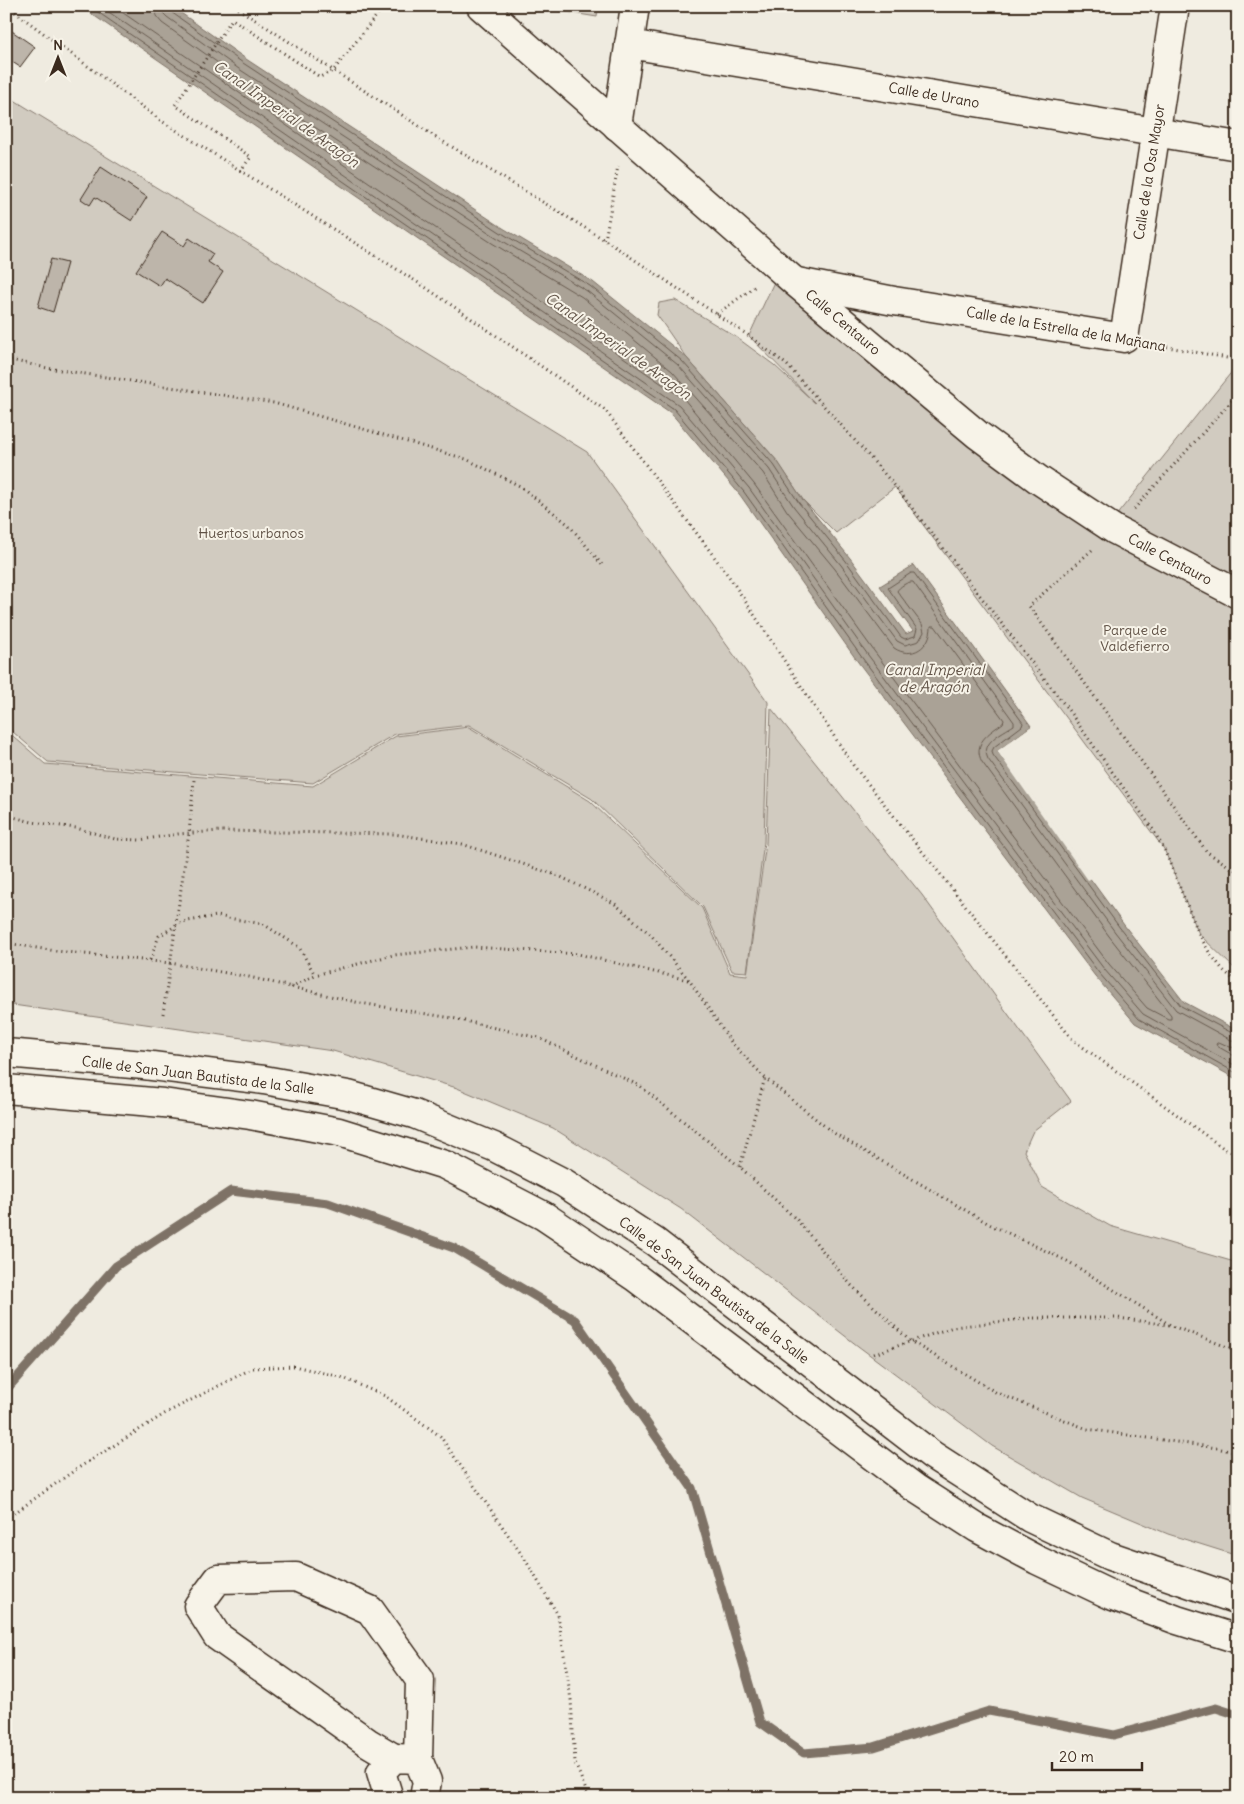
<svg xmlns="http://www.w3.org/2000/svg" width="1244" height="1804" viewBox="0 0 1244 1804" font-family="Delius,sans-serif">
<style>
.green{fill:#d1cbc0;stroke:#867a6f}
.water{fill:#aaa296;stroke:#7e7266}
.pier{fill:#efebe0}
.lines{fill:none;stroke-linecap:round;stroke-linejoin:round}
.shore{stroke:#675a4e;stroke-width:1}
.stream{stroke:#7e7266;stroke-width:9}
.building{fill:#bdb5aa;stroke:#3b2a1e}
.minor-casing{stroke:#3b2a1e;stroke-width:31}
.major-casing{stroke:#3b2a1e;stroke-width:31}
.path{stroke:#3b2a1e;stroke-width:3;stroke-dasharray:1 4;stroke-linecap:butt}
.minor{stroke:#f7f3e8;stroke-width:28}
.major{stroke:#f7f3e8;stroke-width:28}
.labels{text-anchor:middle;stroke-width:4;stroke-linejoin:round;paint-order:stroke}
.street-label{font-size:14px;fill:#3b2a1e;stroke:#f7f3e8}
.park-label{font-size:14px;fill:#605246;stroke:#f7f3e8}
.water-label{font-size:15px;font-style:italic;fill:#625448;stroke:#f7f3e8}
</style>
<rect width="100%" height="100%" fill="#efebe0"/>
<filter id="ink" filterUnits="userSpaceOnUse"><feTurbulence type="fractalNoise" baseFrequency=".02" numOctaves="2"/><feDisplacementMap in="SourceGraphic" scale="10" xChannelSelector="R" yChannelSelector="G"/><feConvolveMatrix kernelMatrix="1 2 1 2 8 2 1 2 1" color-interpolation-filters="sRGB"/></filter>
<g filter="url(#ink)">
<g class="green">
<path d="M530,6H598L597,17Z"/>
<path d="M6,95L587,452L768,702L764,842L747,972L732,971L703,907L592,799L469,725L395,734L313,783L48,762L6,726Z"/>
<path d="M780,269L1039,480L1102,540L1119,512L1238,364V972L1199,934L1164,849L895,487L836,533L803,500L778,462L686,357L657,315L659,303L675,300L736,337L774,365L815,403L749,336Z"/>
<path d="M771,708L922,895L1071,1101L1033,1131L1024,1151L1042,1187L1110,1226L1238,1263V1556L1168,1534L1082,1498L992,1446L858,1346L681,1209L553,1128L457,1088L333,1051L6,1004V730L45,764L313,786L396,736L469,727L590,801L702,908L730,973L747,975L766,843Z"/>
</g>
<path class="water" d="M80,6H171L246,59L503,228L593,282L686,357L778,462L803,500L850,558L906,634L913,631L880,586L914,565L1031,726L997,751L1124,925L1184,1002L1238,1031V1080L1135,1023L1095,976L858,662L740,495L671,413Z"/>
<path class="pier" d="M1033,725L1032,728L1000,752L1092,878L1088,880L997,751Z"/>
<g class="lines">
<g class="shore">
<path d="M89,6L674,409L744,492L863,659L1099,973L1139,1019L1238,1074"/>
<path d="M100,6L679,405L749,488L868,655L1104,969L1143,1014L1238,1067"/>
<path d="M113,6L684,399L754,484L874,651L1109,964L1147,1008L1168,1019H1171V1015L1109,936L982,762C972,743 989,733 1003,723L1004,720L935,626H931C931,647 912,660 894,648L835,569L787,511L763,473L672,371L582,297L492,243L235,75L162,23L156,16L155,6"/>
<path d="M162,6L163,13L167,17L239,69L496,237L587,291L678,365L769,469L794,507L841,565L897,641L905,645L919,641L924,632L922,624L897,591C899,587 908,581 913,582L1014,722V725C1002,733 980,742 988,759L1115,932L1176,1010L1231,1040L1238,1041"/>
<path d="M169,6L171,12L243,63L500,232L590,286L682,361L774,465L799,503L846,561L901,637L905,639L915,636L917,629L888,588L911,573H914L1023,723L1022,726L994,747L992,751L993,755L1120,928L1181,1006L1234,1034L1238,1035"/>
<path d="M1238,1048L1230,1047L1219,1042L1216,1044L1217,1046L1238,1058"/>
</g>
<path class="stream" d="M6,1390L116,1266L231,1191L328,1203L454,1248L575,1320L692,1488L760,1722L804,1753L874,1747L989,1711L1114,1735L1216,1708L1238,1715"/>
</g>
<g class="building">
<path d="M6,27L35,47L20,67L6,58Z"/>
<path d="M101,167L147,197L132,221L95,197L90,205L81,199Z"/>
<path d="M162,232L184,246L189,238L213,254L208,262L223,272L203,303L165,278L160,286L136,271Z"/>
<path d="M51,259L67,263L53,312L38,307Z"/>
</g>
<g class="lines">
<defs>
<g id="minor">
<path d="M481,6L795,282L978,435L1039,480L1115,530L1238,594"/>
<path d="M629,44L1238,146"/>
<path d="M617,126L635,6"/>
<path d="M797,282L894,301L1124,338L1175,6"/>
<path d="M394,1758L367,1742L217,1636L198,1606L218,1579L296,1577L370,1610L420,1680L418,1759"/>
<path d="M389,1798L381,1772L394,1758L418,1759L427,1781L424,1798"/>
</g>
<g id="major">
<path d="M6,1053L144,1065L264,1080L348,1095L414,1114L494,1147L564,1183L655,1242L932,1455L1030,1518L1110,1556L1238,1600"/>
<path d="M6,1089L163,1103L250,1115L339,1132L445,1165L544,1216L635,1277L915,1488L977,1528L1037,1560L1113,1596L1177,1620L1238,1639"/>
</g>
</defs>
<use href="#minor" class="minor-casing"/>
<use href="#major" class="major-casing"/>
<g class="path">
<path d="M7,6L160,120L425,287L605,410L730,578L853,765L1073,1040L1226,1150L1238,1154"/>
<path d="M234,6L439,139L605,240L749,336L787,365L868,455L895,486L1064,704L1152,828L1164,849L1199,934L1209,952L1223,970L1238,983"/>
<path d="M240,171L251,157L175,105L232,19L320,77L333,71L384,6"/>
<path d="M605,240L618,166"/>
<path d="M717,314L757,285"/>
<path d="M1152,344L1238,360"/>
<path d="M6,359L47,368L274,403L466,459L520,486L569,525L603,566"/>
<path d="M1134,509L1238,394"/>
<path d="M1092,550L1029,606L1207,852L1238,872"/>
<path d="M6,815L32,822L76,828L115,839L140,840L178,834L221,831L394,834L462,844L559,876L614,903L651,935L689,980L731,1042L765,1078L832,1132L989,1224L1069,1262L1172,1326L1238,1351"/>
<path d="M6,943L56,951L170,963L249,977L360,1003L452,1018L539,1038L640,1086L740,1167L797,1220L851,1285L910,1341L997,1393L1087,1429L1217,1448L1238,1453"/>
<path d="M150,960L159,936L182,922L217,916L263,924L299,947L315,975"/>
<path d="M291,987L315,975L393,955L474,947L578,954L688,980"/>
<path d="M163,1014L189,833L194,780"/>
<path d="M740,1167L765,1078"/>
<path d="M874,1354L953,1327L1032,1318H1118L1169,1325"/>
<path d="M6,1519L75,1470L166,1413L253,1368L294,1366L341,1377L385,1396L440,1436L526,1561L558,1615L571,1700L575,1763L589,1798"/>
</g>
<use href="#minor" class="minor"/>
<use href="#major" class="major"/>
</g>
</g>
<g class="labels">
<g class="street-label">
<text transform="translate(934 95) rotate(10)" y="5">Calle de Urano</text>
<text transform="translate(1149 172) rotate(-81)" y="5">Calle de la Osa Mayor</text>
<text transform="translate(843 322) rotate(40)" y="5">Calle Centauro</text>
<text transform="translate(1066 329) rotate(10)" y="5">Calle de la Estrella de la Mañana</text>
<text transform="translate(1170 559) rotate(28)" y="5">Calle Centauro</text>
<text transform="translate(198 1075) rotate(7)" y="5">Calle de San Juan Bautista de la Salle</text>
<text transform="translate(714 1290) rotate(37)" y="5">Calle de San Juan Bautista de la Salle</text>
</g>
<g class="park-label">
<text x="251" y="538">Huertos urbanos</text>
<text x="1135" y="635">Parque de<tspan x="1135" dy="16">Valdefierro</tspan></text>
</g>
<g class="water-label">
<text transform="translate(286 114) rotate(35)" y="5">Canal Imperial de Aragón</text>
<text transform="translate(618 346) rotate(35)" y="5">Canal Imperial de Aragón</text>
<text x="934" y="675">Canal Imperial<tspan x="934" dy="17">de Aragón</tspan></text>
</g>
</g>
<rect width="1244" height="1804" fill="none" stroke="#f7f3e8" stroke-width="25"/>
<rect x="12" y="12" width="1219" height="1779" fill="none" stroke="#3b2a1e" stroke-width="2" filter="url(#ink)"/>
<g transform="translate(58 58)" stroke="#f7f3e8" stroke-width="4" paint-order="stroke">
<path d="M0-4L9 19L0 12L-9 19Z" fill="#3b2a1e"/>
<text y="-8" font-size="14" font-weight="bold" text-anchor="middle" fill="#3b2a1e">N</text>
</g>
<path d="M1052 1762v8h90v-8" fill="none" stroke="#3b2a1e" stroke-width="2.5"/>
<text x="1059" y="1762" font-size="15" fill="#3b2a1e" stroke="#f7f3e8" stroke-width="4" paint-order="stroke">20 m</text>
</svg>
